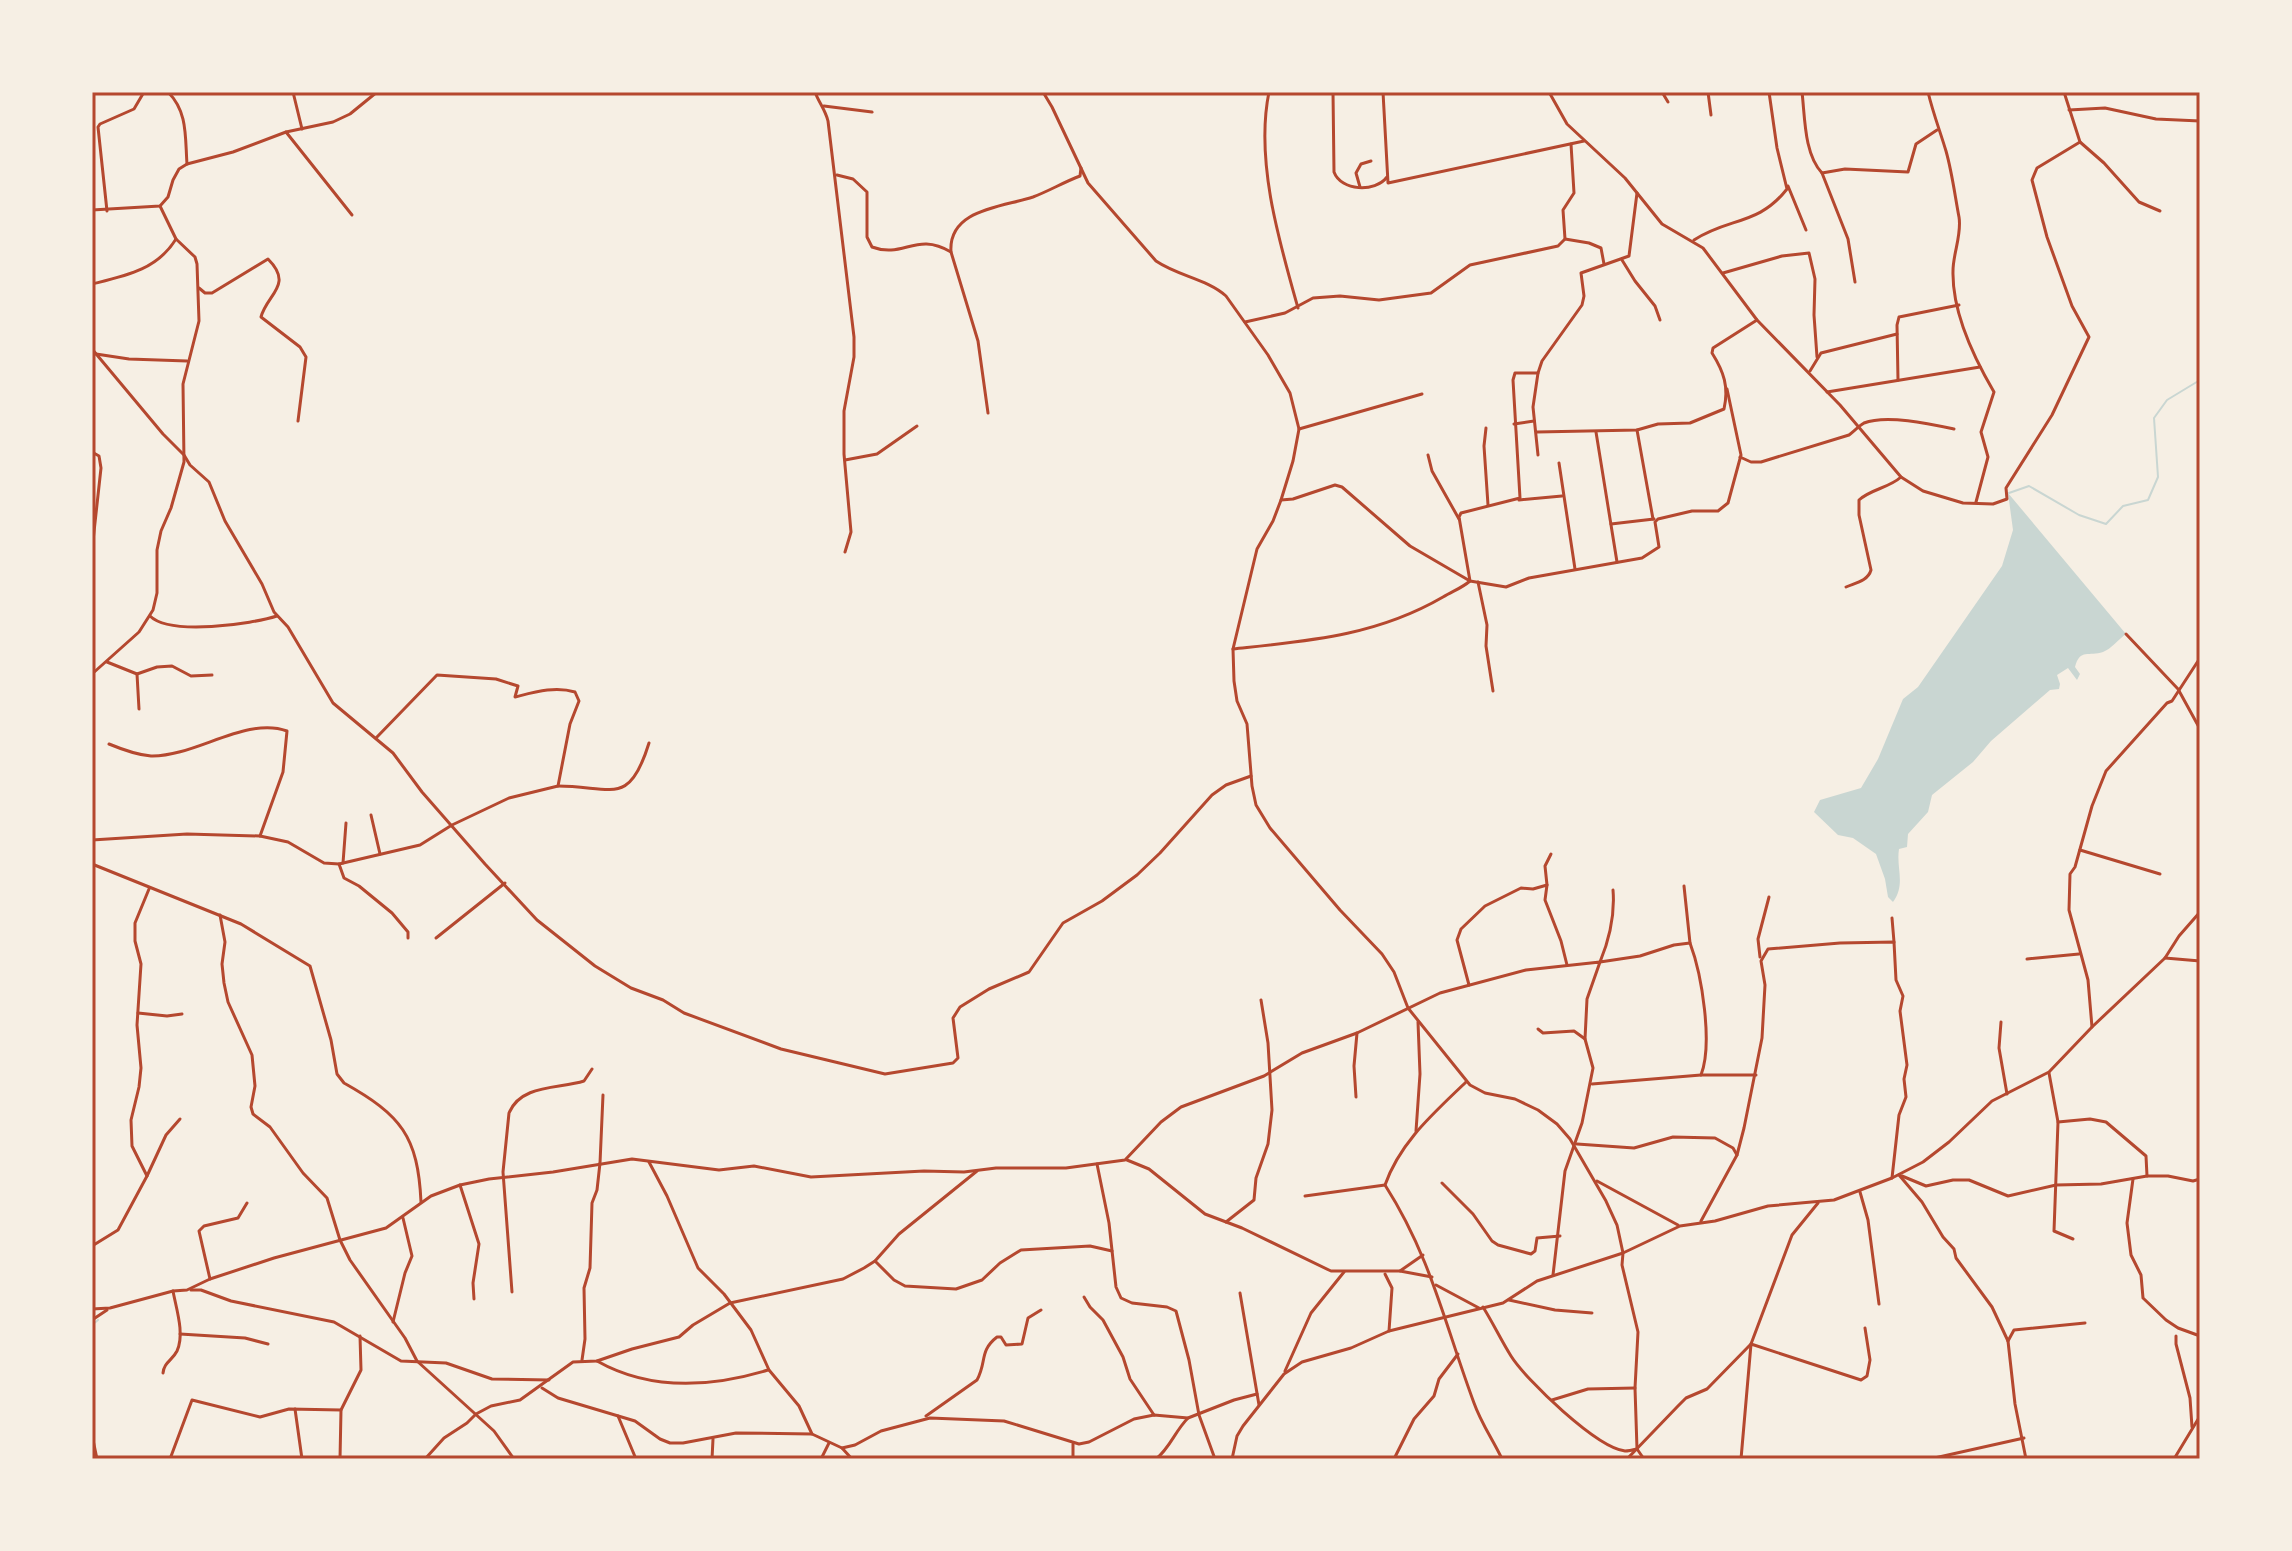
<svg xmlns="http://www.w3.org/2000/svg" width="2292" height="1551" viewBox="0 0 2292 1551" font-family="'Sofia Sans Condensed',sans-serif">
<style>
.water{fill:#c9d6d2}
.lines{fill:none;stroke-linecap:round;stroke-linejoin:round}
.stream{stroke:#c9d6d2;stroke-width:2}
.minor{stroke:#b5482f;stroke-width:3}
.neatline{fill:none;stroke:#b5482f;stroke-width:3}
</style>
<rect width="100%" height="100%" fill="#f6efe4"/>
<path class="water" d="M2008,493L2126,634C2119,639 2111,649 2103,652C2089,657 2080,648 2075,667L2080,674L2077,680L2068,668L2057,675L2060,684L2059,689L2050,690L1991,741L1973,762L1932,795L1928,812L1908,834L1907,847L1899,849C1896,869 1906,884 1893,902L1888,897L1885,879L1876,854L1853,838L1838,835L1814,812L1820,800L1861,788L1878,759L1903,699L1918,687L2002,566L2013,530Z"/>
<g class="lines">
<g class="stream">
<path d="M2009,493L2029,486L2079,515L2106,524L2123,506L2148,500L2158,477L2154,418L2167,400L2200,380"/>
<path d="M92,1325L98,1320"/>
</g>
<g class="minor">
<path d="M168,92C188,112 185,137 187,164"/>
<path d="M293,92L302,129"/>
<path d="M815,92C819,103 825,109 828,121L854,337V357L844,411V454L851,532L845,552"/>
<path d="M1043,92L1052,107L1088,183L1156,261C1178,276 1207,279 1226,296L1268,355L1290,393L1299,429L1293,461L1281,500L1273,521L1257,549L1233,649L1234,681L1237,701L1247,724L1252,786L1256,805L1270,828L1340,910L1382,954L1394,972L1408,1008L1470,1085L1485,1093L1515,1099L1538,1110L1557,1124L1570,1139L1606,1201L1617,1225L1623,1253L1622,1265L1638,1332L1635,1388L1637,1449L1644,1459"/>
<path d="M1269,92C1255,160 1279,241 1298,308"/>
<path d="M1333,92L1334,172C1341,191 1375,193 1387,177"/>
<path d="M1383,92L1388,183L1584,141"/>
<path d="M1549,92L1567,124L1625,178L1662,224L1703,248L1757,320L1840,405L1901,477L1923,491L1963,503L1993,504L2007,499L2006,488L2052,415L2089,337L2072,306L2047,237L2032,180L2037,168L2080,142L2064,92"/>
<path d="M1662,92L1668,102"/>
<path d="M1708,92L1711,115"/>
<path d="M1802,92C1805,117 1804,154 1822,173L1845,169L1908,172L1916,144L1937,130"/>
<path d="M1928,92C1933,113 1940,131 1946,151C1952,172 1955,196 1959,217C1962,235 1953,253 1953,271C1952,311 1974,358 1994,392L1981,432L1988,457L1976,502"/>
<path d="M824,106L872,112"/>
<path d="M2069,110L2105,108L2156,119L2200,121"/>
<path d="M286,132L352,215"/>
<path d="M2080,142L2104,163L2139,202L2160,211"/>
<path d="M1822,173L1848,239L1855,282"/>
<path d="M837,175L853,179L867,192V237L872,247C904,259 916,231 951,252"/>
<path d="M1788,186L1806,230"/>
<path d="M1360,187L1356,173L1361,164L1371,161"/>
<path d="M92,210L160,206L168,197L173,180L179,169L187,164L233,152L286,132L333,122L350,114L377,92"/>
<path d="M107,211L98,127L100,124L134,109L144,92"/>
<path d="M1565,239L1589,243L1601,248L1604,264"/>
<path d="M1694,240C1729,217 1758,226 1787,189L1777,148L1769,92"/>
<path d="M1622,260L1635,281L1655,306L1660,320"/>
<path d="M1723,273L1782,256L1809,253L1815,279L1814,315L1817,357"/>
<path d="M92,284C125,276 157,270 176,239"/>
<path d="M199,288L205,293H212L268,259C294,285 267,294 261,317L300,347L306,357L298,421"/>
<path d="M1245,322L1285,313L1313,298L1340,296L1379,300L1431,293L1470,265L1558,246L1565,239L1563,210L1574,193L1571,144"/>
<path d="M92,349L163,434L184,455L190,465L209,482L225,521L262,584L274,612L288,627L333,703L393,753L422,792L485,864L537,920L595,966L631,988L663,1000L684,1013L781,1049L885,1074L953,1063L958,1058L953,1018L960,1007L989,989L1029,972L1063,923L1102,901L1137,875L1160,853L1212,795L1226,785L1251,776"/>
<path d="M96,354L129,359L187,361"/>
<path d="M1810,371L1821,353L1897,334"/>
<path d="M1898,380L1897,325L1899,317L1959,305"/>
<path d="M1827,392L1980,367"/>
<path d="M988,413L978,341L951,252C948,209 1003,207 1033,197C1049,191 1064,182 1080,176L1081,168"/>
<path d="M1514,424L1534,421"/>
<path d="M1486,428L1484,446L1488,505"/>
<path d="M1299,429L1422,394"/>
<path d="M1637,430L1653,519"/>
<path d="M1537,432L1637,430L1658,424L1690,423L1724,409C1729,387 1724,372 1712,353L1713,348L1757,320"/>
<path d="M1596,432L1617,562"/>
<path d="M92,452L99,456L101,468L92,550"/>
<path d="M1428,455L1432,471L1459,519"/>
<path d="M1538,455L1533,407L1538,373L1542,361L1582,305L1584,296L1581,273L1629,256L1637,193"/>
<path d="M1740,457L1751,462H1761L1849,435C1854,431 1859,426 1864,423C1886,414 1931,424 1954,429"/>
<path d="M845,460L877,454L917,426"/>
<path d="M1559,463L1575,569"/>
<path d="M1281,500L1293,499L1335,485L1342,487L1410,546L1470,581L1506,587L1529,578L1642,558L1659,547L1655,522L1658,519L1692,511H1718L1728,503L1741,455L1727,389"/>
<path d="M1519,500L1562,496"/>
<path d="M1611,524L1654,519"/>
<path d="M1478,582L1487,625L1486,646L1493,691"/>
<path d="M1846,587C1855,583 1868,581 1871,570L1859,515V500C1871,489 1889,488 1901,477"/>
<path d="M150,616C170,636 252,624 277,616"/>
<path d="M2126,634L2178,689L2200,729"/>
<path d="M1233,649C1308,641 1376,636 1443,597C1453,591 1462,588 1470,581L1459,517L1461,513L1520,498L1513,380L1515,373H1538"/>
<path d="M107,662L137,674L157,667L172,666L191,676L212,675"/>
<path d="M92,674L139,632L153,610L157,593V550L161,531L171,508L184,462L183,384L199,321L197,264L195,257L176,239L160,206"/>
<path d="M137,674L139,709"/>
<path d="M109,744C121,749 138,755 151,756C195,757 246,716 287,731L283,772L260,836"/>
<path d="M558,786C612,786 629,808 649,743"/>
<path d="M371,815L380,854"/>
<path d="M92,840L187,834L260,836L288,842L324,863L339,864L420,845L452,825L509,798L558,786L570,724L579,701L575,692C555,686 535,692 515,697L518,686L496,679L437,675L376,738"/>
<path d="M2080,850L2160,874"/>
<path d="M343,863L346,823"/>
<path d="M92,864L241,924L310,966L331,1040L337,1074L344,1083C401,1115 418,1136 421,1202"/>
<path d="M339,864L344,878L359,886L392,913L408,932V938"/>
<path d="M1547,885L1545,866L1551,854"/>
<path d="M1684,886L1690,943"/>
<path d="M1613,890C1615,914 1609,940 1600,962L1640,956L1674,945L1690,943C1702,975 1713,1044 1701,1075"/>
<path d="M220,915L225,942L222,964L224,983L228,1002L252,1055L255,1086L251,1107L253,1114L270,1127L303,1173L327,1198L340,1240L350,1260L405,1338L417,1361L494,1431L514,1459"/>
<path d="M1892,918L1894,942"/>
<path d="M436,938L505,883"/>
<path d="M1760,957L1758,939L1769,897"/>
<path d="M2165,958L2200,961"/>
<path d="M2027,959L2079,954"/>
<path d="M1469,985L1457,940L1461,929L1485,906L1521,888L1533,889L1547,885L1545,900L1561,941L1567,965"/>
<path d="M138,1013L167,1016L182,1014"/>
<path d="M2001,1022L1999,1048L2007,1094"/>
<path d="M2092,1027L2088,980L2069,910L2070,874L2075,867L2092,806L2106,771L2167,703L2172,701L2200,658"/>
<path d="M1538,1029L1543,1033L1574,1031L1585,1039"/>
<path d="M2049,1073L2058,1122L2054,1231L2073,1239"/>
<path d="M1466,1082C1434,1113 1400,1142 1385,1185C1431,1257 1445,1325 1474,1403C1481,1423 1493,1440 1502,1459"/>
<path d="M1592,1084L1701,1075H1756"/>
<path d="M1356,1097L1354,1066L1357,1033"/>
<path d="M2058,1122L2090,1119L2106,1122L2146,1156L2147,1176"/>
<path d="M1416,1131L1420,1074L1418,1022"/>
<path d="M1577,1144L1634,1148L1673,1137L1715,1138L1733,1148L1737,1155"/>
<path d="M1127,1160L1149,1169L1205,1214L1242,1228L1331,1271H1400L1432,1277"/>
<path d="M649,1162L667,1196L698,1268L724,1294L751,1330L769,1370L799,1406L812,1434L842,1448L852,1459"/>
<path d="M1097,1164L1109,1223L1116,1287L1121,1298L1132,1303L1167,1307L1176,1311L1189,1360L1199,1415L1215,1459"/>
<path d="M1899,1175L1922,1202L1943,1237L1954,1249L1956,1258L1992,1307L2008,1341L2015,1404L2026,1459"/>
<path d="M147,1176L166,1135L180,1119"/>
<path d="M1902,1176L1926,1186L1953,1180H1969L2008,1196L2056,1185L2101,1184L2147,1176H2168L2193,1181L2200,1179"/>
<path d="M2133,1179L2127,1223L2131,1255L2141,1275L2143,1298L2166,1320L2178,1328L2200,1336"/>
<path d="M1597,1181L1678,1225"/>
<path d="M1442,1183L1473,1214L1492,1241L1498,1245L1531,1254L1535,1251L1537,1238L1560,1236"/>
<path d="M460,1185L479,1244L473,1283L474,1299"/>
<path d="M1860,1192L1868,1220L1879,1304"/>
<path d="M1305,1196L1385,1185"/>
<path d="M1701,1221L1737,1155L1744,1128L1762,1038L1765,985L1761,961L1768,949L1840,943L1894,942L1896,980L1903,996L1900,1011L1907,1065L1904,1079L1906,1097L1899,1115L1892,1178"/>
<path d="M1226,1222L1254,1200L1256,1178L1268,1144L1272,1110L1268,1043L1261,1000"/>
<path d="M92,1246L118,1230L147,1176L132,1146L131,1120L139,1087L141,1068L137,1025L141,964L135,941V923L149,889"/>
<path d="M875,1261L894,1280L905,1286L956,1289L982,1280L1000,1263L1021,1250L1090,1246L1112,1251"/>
<path d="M1400,1271L1423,1255"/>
<path d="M1385,1274L1392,1288L1389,1331"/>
<path d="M210,1279L199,1231L204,1226L238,1218L247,1203"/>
<path d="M1436,1285L1479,1308"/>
<path d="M191,1290H201L231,1301L334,1322L401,1361L446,1363L492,1379L549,1380"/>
<path d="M512,1292L503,1172L509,1113C521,1084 559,1089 584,1081L592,1069"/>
<path d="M1240,1293L1259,1405"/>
<path d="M1084,1297L1090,1307L1103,1320L1123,1357L1130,1379L1154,1415"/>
<path d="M1509,1300L1555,1310L1592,1313"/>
<path d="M1483,1307C1493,1323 1501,1340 1511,1356C1526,1380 1597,1448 1625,1451C1629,1451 1633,1450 1637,1449"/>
<path d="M92,1309L110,1308L173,1291L187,1290L210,1279L274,1258L386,1228L431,1196L460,1185L489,1179L553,1172L632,1159L719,1170L754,1166L811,1177L924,1171L964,1172L996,1168H1066L1125,1160L1161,1122L1181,1107L1264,1076L1302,1053L1357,1033L1440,993L1526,970L1600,962L1587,999L1585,1039L1593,1068L1582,1123L1565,1171L1553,1275"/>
<path d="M92,1320L107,1310"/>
<path d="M393,1322L405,1273L412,1256L403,1218"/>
<path d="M180,1334L245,1338L268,1344"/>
<path d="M2176,1336V1344L2190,1398L2192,1427"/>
<path d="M2008,1341L2014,1330L2085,1323"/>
<path d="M582,1360L585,1339L584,1288L590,1268L592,1203L597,1190L600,1163L603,1095"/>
<path d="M597,1361C650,1391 712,1387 768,1370"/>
<path d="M1285,1371L1311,1313L1344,1272"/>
<path d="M163,1373C164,1362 172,1361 177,1351C185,1334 176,1308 173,1291"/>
<path d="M542,1388L558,1398L635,1421L660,1439L670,1443H683L736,1433L812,1434"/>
<path d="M1552,1400L1588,1389L1635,1388"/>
<path d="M295,1409L302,1459"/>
<path d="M618,1416L636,1459"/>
<path d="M926,1416L977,1380C987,1362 979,1351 997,1337H1001L1006,1345L1022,1344L1028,1318L1041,1310"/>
<path d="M92,1435L97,1459"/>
<path d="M1073,1444V1459"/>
<path d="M842,1448L855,1445L881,1431L930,1418L1004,1421L1079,1444L1089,1442L1134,1419L1154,1415L1188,1418L1234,1400L1257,1394"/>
<path d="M170,1459L192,1400L260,1417L289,1409L341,1410"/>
<path d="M340,1459L341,1410L361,1370L360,1336"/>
<path d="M425,1459L444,1438L467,1423L476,1414L491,1406L520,1400L573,1362L597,1361L632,1349L679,1337L693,1325L730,1303L843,1279L864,1268L875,1261L899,1234L977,1171"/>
<path d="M712,1459L713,1439"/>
<path d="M821,1459L829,1443"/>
<path d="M1156,1459C1170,1448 1175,1431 1188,1418"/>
<path d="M1232,1459L1237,1436L1243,1426L1284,1374L1302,1362L1351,1348L1389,1331L1503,1303L1537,1281L1623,1253L1680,1226L1715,1221L1768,1206L1834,1200L1892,1178L1923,1162L1949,1142L1992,1101L2049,1072L2092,1027L2165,958L2179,936L2200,912"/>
<path d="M1289,1459L1290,1458"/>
<path d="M1394,1459L1414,1419L1434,1396L1439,1379L1458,1354"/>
<path d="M1627,1459L1678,1406L1686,1398L1707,1389L1751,1344L1792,1235L1818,1203"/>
<path d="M1741,1459L1751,1344L1861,1380L1867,1376L1870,1360L1865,1328"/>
<path d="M1930,1459L2024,1438"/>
<path d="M2174,1459L2200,1416"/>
</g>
</g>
<rect width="2292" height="1551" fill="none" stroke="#f6efe4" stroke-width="188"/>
<rect x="94" y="94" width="2104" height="1363" class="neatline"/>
</svg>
